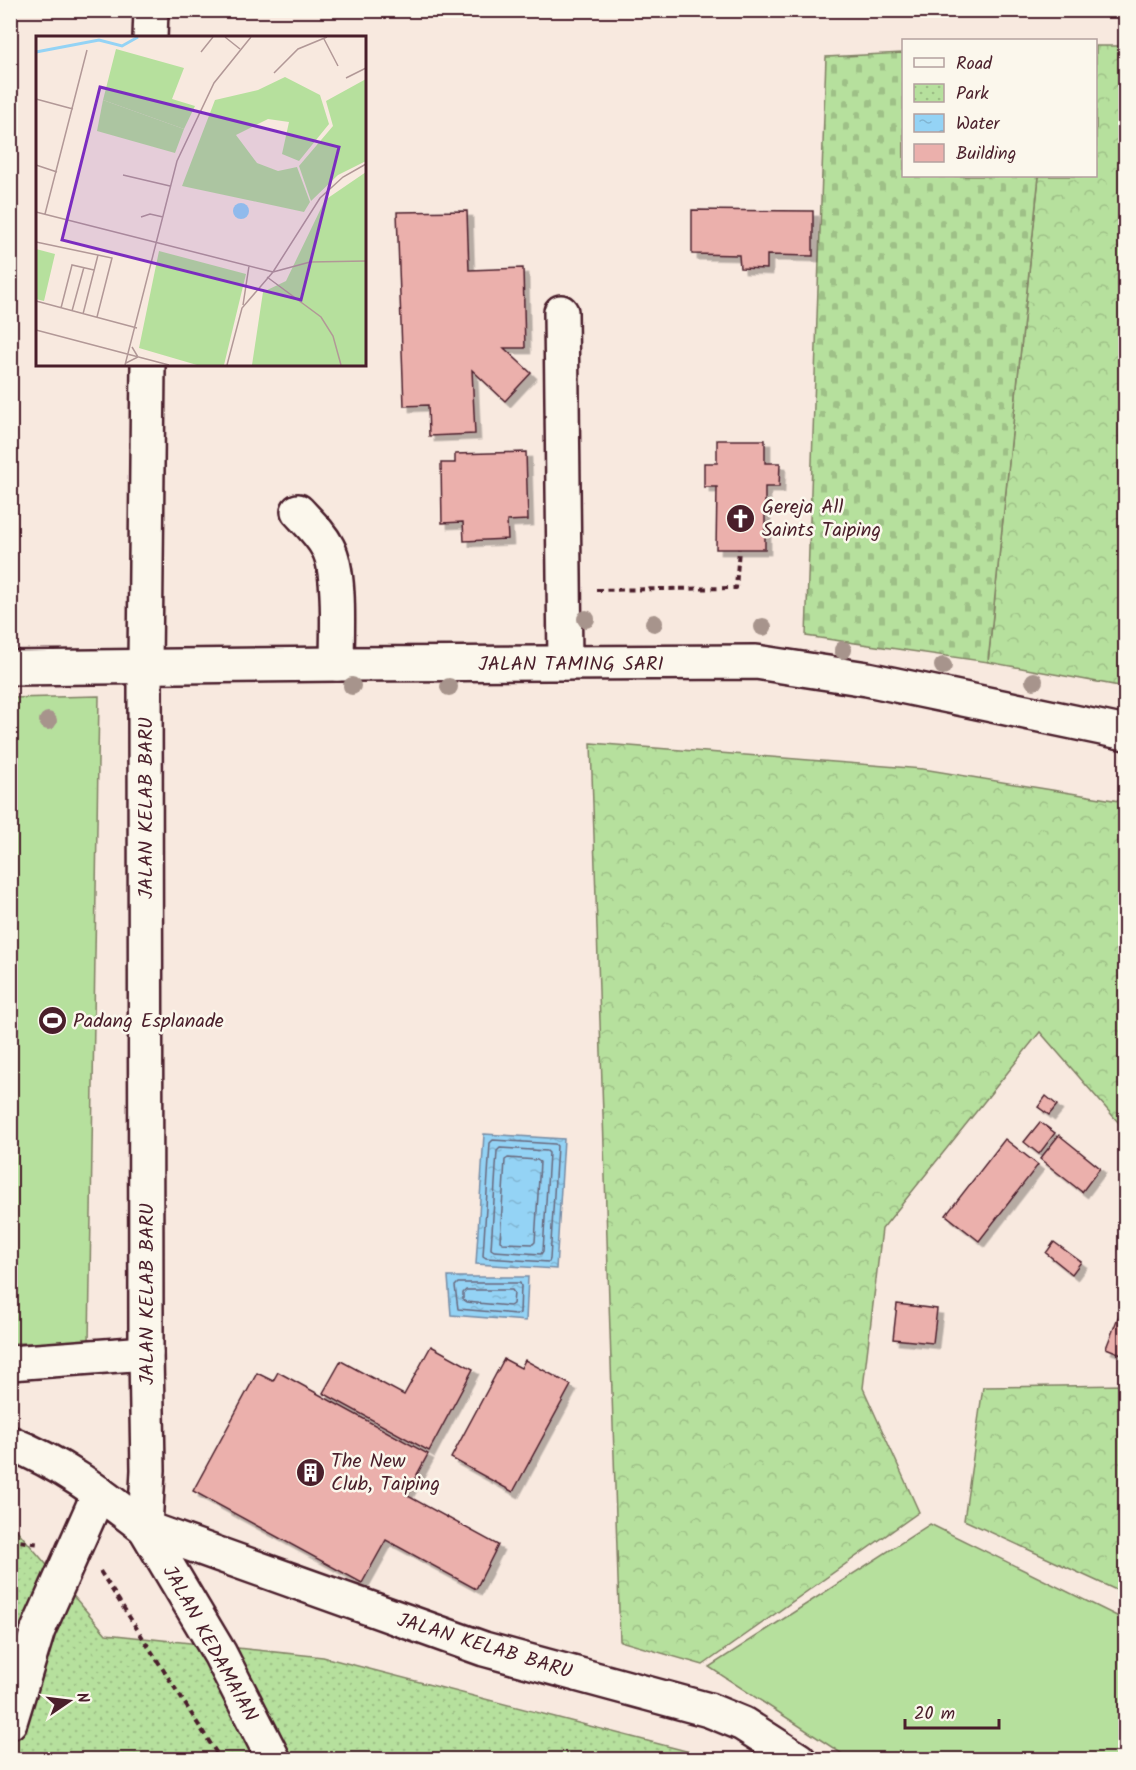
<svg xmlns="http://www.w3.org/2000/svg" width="1136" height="1770" viewBox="0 0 1136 1770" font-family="Kalam,sans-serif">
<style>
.grass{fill:#b6e09d;stroke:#808064;stroke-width:1.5}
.forest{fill:url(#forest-crowns);stroke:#808064;stroke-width:1.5}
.cemetery{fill:url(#cemetery-stones);stroke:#808064;stroke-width:1.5}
.park{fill:url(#park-dots);stroke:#808064;stroke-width:1.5}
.water{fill:url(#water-ripples);stroke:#768ba4;stroke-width:1.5}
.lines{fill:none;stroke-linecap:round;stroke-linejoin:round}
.shore{stroke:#68677c;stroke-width:1.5}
.building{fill:#ebb0ac;stroke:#4a1f2b;stroke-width:1.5;filter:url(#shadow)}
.minor-casing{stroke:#4a1f2b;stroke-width:38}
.major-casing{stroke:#4a1f2b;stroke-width:38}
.path{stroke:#4a1f2b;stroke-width:4;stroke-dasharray:6 4.5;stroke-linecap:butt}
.minor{stroke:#fbf7ec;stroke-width:33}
.major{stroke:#fbf7ec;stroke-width:33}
.tree{fill:#a7948c}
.labels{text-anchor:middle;stroke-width:5;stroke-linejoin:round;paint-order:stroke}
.poi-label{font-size:20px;fill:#4a1f2b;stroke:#fbf7ec;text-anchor:start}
.street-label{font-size:20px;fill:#4a1f2b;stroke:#fbf7ec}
.inset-river{fill:none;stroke:#94d3f5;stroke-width:3}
.inset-road{fill:none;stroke:#b29897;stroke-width:1.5}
.view{fill:#7b2cbf;fill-opacity:0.15;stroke:#7b2cbf;stroke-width:3}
.inset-edge{fill:none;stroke:#4a1f2b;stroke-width:3}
</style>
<defs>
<pattern id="forest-crowns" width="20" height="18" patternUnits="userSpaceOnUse" patternTransform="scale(1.5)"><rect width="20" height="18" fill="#b6e09d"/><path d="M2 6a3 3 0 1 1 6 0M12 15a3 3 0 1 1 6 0" fill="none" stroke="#9ec087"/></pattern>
<pattern id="cemetery-stones" width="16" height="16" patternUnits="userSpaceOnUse" patternTransform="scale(1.5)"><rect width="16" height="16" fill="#b6e09d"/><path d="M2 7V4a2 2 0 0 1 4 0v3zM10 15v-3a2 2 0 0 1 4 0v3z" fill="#9ec087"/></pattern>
<pattern id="park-dots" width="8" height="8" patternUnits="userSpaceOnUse" patternTransform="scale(1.5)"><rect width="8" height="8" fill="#b6e09d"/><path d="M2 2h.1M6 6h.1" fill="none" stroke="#9ec087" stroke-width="1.8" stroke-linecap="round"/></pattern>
<pattern id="water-ripples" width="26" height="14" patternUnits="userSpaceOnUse" patternTransform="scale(1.5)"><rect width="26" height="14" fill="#94d3f5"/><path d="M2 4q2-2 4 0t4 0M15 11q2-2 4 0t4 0" fill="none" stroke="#81b5d2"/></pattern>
<filter id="shadow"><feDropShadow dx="5.5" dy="5.5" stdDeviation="0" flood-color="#0004"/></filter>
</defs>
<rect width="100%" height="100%" fill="#f8e9df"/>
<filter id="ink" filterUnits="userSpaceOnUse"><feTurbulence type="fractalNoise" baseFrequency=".0167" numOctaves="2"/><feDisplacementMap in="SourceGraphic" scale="12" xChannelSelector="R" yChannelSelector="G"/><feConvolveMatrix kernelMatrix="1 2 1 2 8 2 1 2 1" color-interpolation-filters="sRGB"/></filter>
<g filter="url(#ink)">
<g class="grass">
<path d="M99,696L89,1343H11L10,698Z"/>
<path d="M930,1524L1125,1620V1759H850L709,1667Z"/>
</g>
<g class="forest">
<path d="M1096,46H1125V687L988,662L1039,176H1096Z"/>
<path d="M591,743L923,769L1125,802V1130L1040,1032L882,1229L863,1388L919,1512L703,1665L620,1641Z"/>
<path d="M1125,1385V1594L964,1520L983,1387Z"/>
</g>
<path class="cemetery" d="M903,53L904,176H1039L988,662L806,636L826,57Z"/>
<path class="park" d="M10,1522L106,1634L323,1657L717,1759H11Z"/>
<g class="water">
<path d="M484,1134L564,1139L556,1269L476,1264Z"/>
<path d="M448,1277H528L526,1321L451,1315Z"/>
</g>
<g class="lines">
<g class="shore">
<path d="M493,1140L555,1144L557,1146L550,1259L549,1262L486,1258L483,1256L490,1143Z"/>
<path d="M500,1148L547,1151L549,1153L543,1251L541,1254L494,1251L491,1249L497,1151Z"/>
<path d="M508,1158L537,1160L540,1162L535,1242L533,1244L503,1243L500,1241L505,1160Z"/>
<path d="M458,1283H520L521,1286L520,1313L517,1314L458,1309L455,1286Z"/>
<path d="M466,1290H512L514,1293L513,1304L510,1306L466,1302L463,1300V1293Z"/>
</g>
</g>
<g class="building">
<path d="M692,210L813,211V256L767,255V269L740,268L739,255L692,254Z"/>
<path d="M467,211L469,270L523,268L525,348H504L531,373L505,401L472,370L475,434L429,436L428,405L404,406L397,212Z"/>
<path d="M717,440H765V463H780L779,487H765V549H716L717,487H704V463H717Z"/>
<path d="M526,452L528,520L507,521L508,539L464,541L463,522L442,523L441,463H455V454Z"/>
<path d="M1046,1096L1057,1105L1049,1115L1038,1107Z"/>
<path d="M1040,1122L1055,1133L1039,1154L1024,1142Z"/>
<path d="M1059,1135L1100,1168L1082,1192L1040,1159Z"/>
<path d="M1005,1139L1038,1165L979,1241L946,1215Z"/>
<path d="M1054,1242L1081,1262L1072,1274L1046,1253Z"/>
<path d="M1126,1297V1356L1106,1348Z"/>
<path d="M897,1304L937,1309L933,1343L893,1339Z"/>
<path d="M431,1346L473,1369L429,1451L323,1393L341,1361L404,1395Z"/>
<path d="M504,1359L521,1368L525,1360L571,1385L513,1492L451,1458Z"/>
<path d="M278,1372L428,1454L406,1495L498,1545L476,1589L386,1540L362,1583L193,1491L257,1373L273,1381Z"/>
</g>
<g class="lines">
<defs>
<g id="minor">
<path d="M150,38L151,10"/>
<path d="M561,312L565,663"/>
<path d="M298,511C309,523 321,534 328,548C341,572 337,635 337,664"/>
<path d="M10,1363L146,1353"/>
<path d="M10,1443C63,1464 101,1494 145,1528L484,1649L709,1710L743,1724L799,1760"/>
<path d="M145,1528L148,1470L146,1353L145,666L148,364"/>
<path d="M145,1528L220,1654L274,1760"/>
<path d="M10,1722L38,1630L99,1493"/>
</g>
<path id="major" d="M10,668L337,664L756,662L867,679L1126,733"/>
</defs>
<use href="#minor" class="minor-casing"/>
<use href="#major" class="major-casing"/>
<g class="path">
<path d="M596,590L736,588L739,549"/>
<path d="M10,1540L41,1544"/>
<path d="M100,1571L221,1760"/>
</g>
<use href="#minor" class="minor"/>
<use href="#major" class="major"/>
</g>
<g class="tree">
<circle cx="586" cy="619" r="9"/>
<circle cx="654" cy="623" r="9"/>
<circle cx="763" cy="627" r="9"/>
<circle cx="843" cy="650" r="9"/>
<circle cx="943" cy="666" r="9"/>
<circle cx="1034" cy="681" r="9"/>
<circle cx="352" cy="686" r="9"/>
<circle cx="449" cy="687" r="9"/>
<circle cx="48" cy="721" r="9"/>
</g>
</g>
<defs>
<symbol id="church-disc" viewBox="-11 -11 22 22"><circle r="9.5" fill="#4a1f2b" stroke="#fbf7ec"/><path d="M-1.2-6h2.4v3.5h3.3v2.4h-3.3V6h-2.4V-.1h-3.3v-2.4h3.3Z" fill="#fff"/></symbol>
<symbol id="stadium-disc" viewBox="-11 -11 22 22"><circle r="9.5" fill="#4a1f2b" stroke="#fbf7ec"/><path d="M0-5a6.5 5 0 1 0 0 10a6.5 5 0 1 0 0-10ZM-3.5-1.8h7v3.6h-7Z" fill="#fff"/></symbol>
<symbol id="building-disc" viewBox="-11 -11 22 22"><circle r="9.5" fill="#4a1f2b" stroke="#fbf7ec"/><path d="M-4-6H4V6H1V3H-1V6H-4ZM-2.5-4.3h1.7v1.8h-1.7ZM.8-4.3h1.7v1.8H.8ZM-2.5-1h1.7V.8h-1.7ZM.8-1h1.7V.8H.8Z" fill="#fff"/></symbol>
</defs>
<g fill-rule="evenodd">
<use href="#church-disc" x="724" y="502" width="33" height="33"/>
<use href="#stadium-disc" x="36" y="1004" width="33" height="33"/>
<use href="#building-disc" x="294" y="1456" width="33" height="33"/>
</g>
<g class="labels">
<g class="poi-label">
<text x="762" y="513">Gereja All<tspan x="762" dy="23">Saints Taiping</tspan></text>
<text x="73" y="1027">Padang Esplanade</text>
<text x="331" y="1467">The New<tspan x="331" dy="23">Club, Taiping</tspan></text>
</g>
<g class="street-label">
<text x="571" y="670">JALAN TAMING SARI</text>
<text transform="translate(145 808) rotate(-90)" y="7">JALAN KELAB BARU</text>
<text transform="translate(146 1294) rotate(-90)" y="7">JALAN KELAB BARU</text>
<text transform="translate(211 1643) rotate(61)" y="7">JALAN KEDAMAIAN</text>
<text transform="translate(485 1645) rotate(17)" y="7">JALAN KELAB BARU</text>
</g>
</g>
<g transform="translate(36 36)">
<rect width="330" height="330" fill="#f8e9df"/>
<path d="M330,43V125L302,139L275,165L263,130L297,90L290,65ZM0,213L19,218L8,265L0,263ZM123,215L210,238L188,329H161L103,312Z" fill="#b6e09d"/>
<path d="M80,13L148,32L136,63L159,70L148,93L67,64ZM249,41L284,59L293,88L263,125L246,118L253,86L232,83L200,99L221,127L242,135L261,131L274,166L268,176L146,150L179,64L222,54Z" fill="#b6e09d"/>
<path d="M67,64L148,93L139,117L61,95Z" fill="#b6e09d"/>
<path d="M330,136V329H216L227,256L250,245L289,164Z" fill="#b6e09d"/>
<path d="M197 175a8 8 0 1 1 16 0a8 8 0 1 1-16 0Z" fill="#94d3f5"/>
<path class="inset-river" d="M0,16L63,4L86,10L102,1"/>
<path class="inset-road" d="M189,1L204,13M288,3L302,30M165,16L177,1M238,37L262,13L291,1M310,42L330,32M0,63L37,73M0,129L21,136M87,139L134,150M0,176L237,236M9,178L51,14M105,181L114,178L127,181M0,206L76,222L61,281M237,236L274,226L330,225M231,241L285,281L297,300L305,329M0,265L101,292M207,269L213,230M25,272L36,229L58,234M36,275L48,231M47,278L62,219M0,294L133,329M90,327L102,321L96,311M89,329L141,125L178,47L215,1M191,329L206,272L237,236L284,162L307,141L330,128"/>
<path class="view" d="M64,51L303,111L265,264L26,204Z"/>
<rect width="330" height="330" class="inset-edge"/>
</g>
<rect width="1136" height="1770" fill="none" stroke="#fbf7ec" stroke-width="36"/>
<rect x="18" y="18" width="1100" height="1734" fill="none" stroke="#4a1f2b" stroke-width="2" filter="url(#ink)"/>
<rect x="902" y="39" width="195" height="138" fill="#fbf7ec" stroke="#b4a19f" stroke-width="1.5"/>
<rect x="914" y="58" width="30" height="9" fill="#fbf7ec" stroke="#b4a19f" stroke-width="1.5"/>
<text x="956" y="69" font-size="18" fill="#4a1f2b">Road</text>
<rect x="914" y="84" width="30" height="18" fill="url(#park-dots)" stroke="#b4a19f" stroke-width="1.5"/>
<text x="956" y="99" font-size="18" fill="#4a1f2b">Park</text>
<rect x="914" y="114" width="30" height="18" fill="url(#water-ripples)" stroke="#b4a19f" stroke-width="1.5"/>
<text x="956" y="129" font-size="18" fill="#4a1f2b">Water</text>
<rect x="914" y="144" width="30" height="18" fill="#ebb0ac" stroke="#b4a19f" stroke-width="1.5"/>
<text x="956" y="159" font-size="18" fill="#4a1f2b">Building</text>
<g transform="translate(69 1701) rotate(76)" stroke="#fbf7ec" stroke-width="4.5" paint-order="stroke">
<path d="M0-4.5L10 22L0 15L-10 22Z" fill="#4a1f2b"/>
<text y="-9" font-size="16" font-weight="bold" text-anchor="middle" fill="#4a1f2b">N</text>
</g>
<path d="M905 1719v9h94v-9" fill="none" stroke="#4a1f2b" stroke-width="3"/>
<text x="914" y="1719" font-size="18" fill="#4a1f2b" stroke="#fbf7ec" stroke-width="4.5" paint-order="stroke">20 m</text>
</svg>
